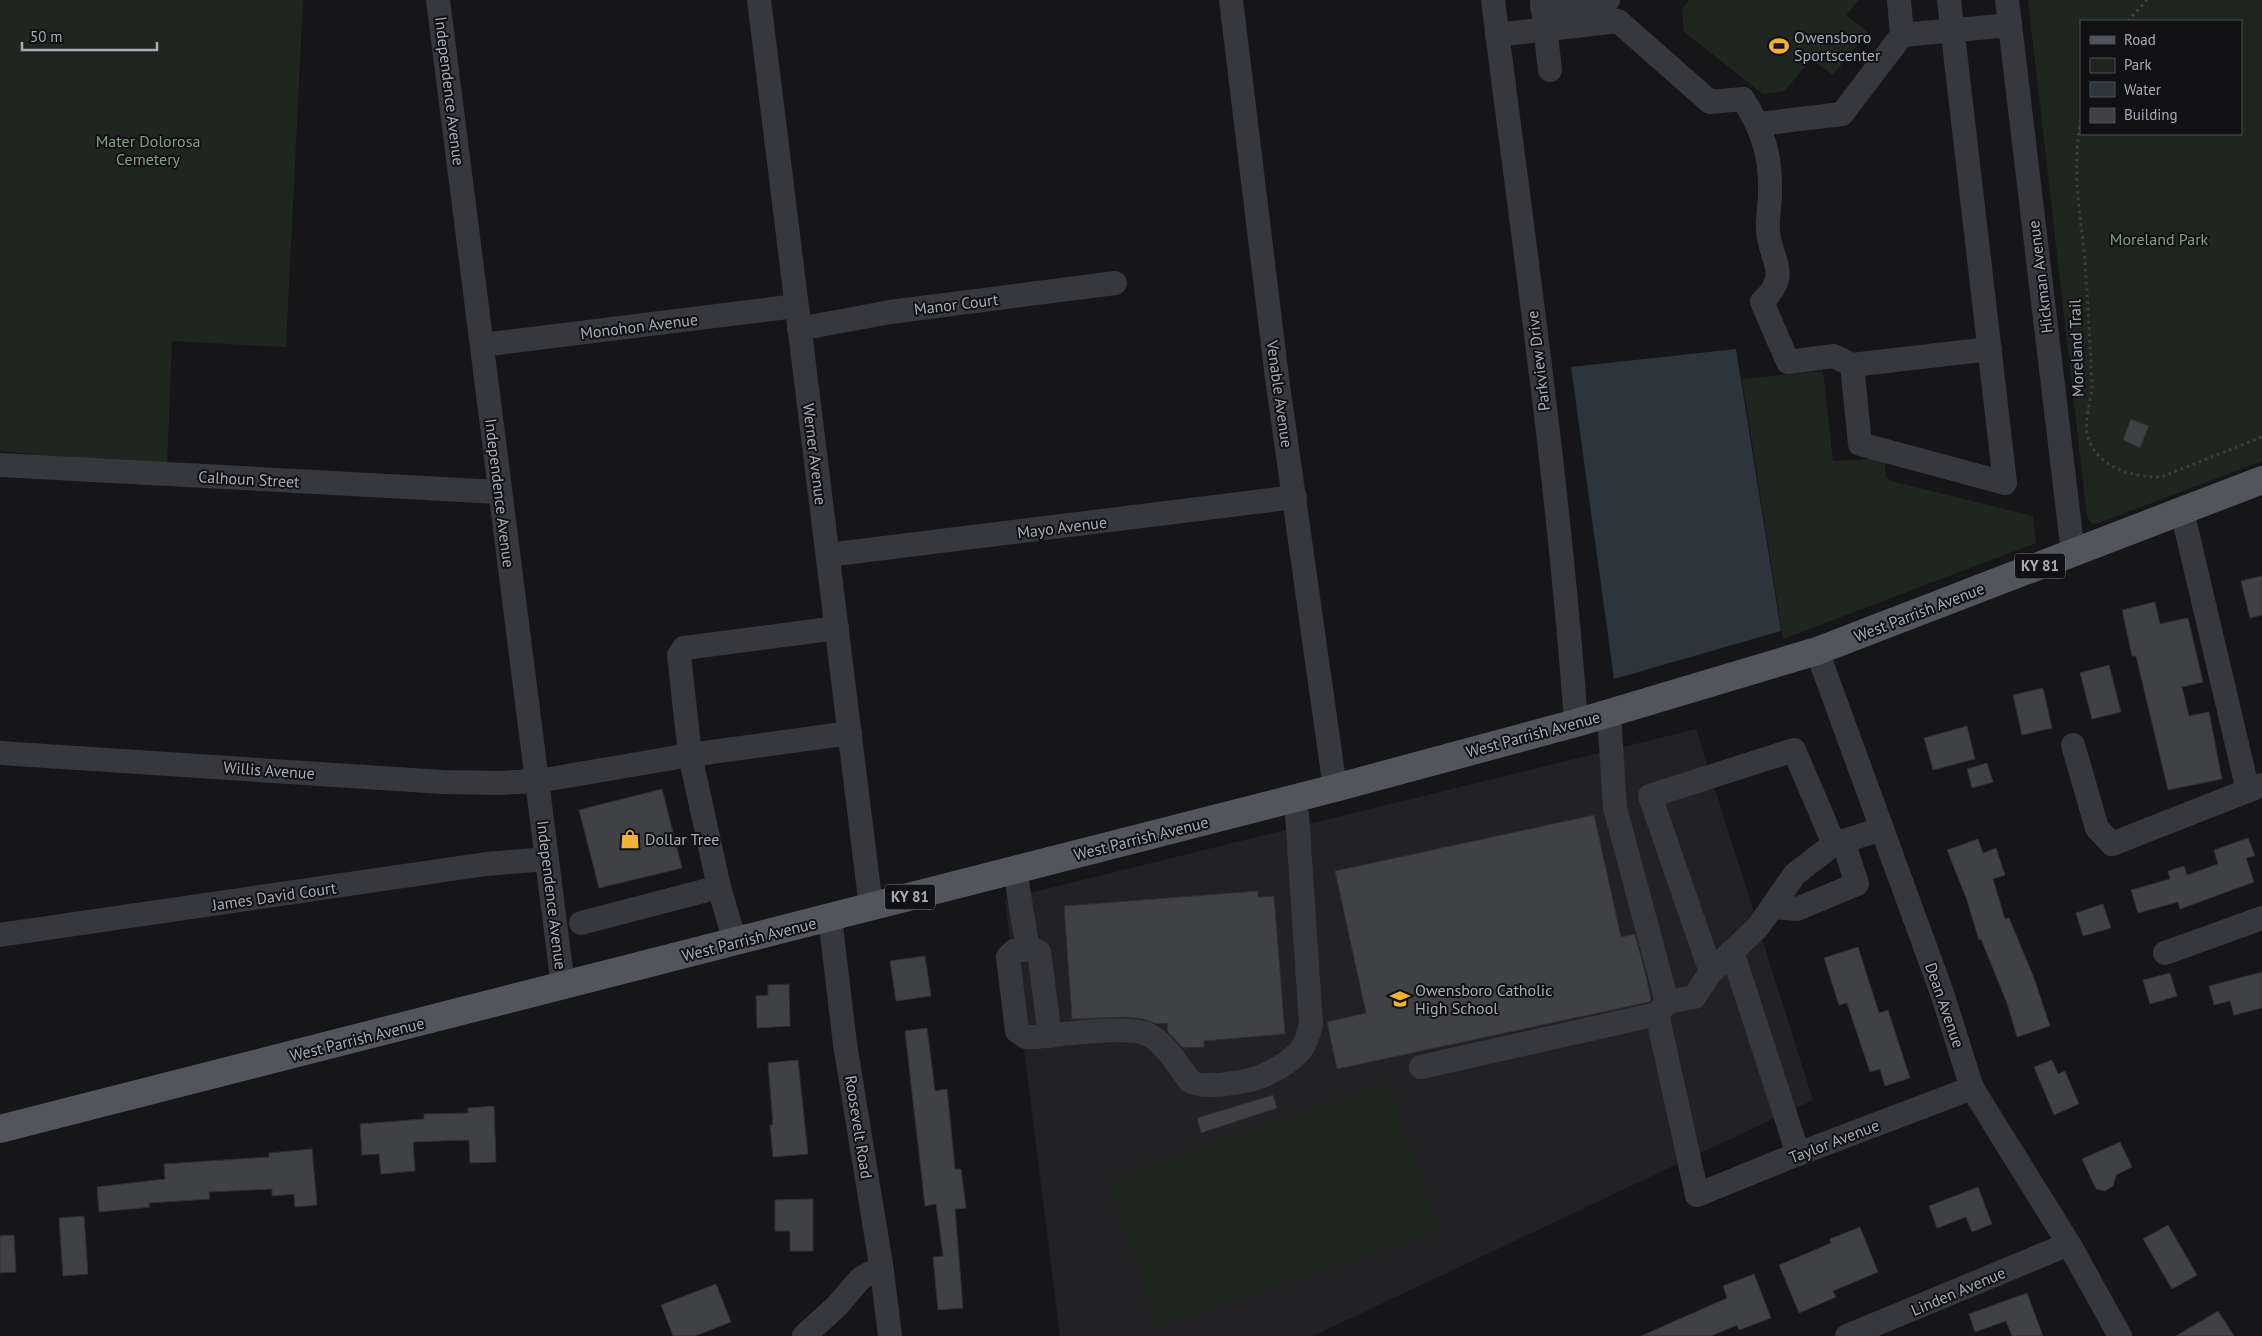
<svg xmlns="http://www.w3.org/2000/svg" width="2262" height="1336" viewBox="0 0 2262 1336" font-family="'PT Sans',sans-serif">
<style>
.built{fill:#222225}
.green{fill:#1e261f;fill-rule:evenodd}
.water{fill:#2c353c}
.building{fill:#404145;stroke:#303034}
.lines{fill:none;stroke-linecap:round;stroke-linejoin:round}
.path{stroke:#3d3f44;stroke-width:3;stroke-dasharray:2.5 4;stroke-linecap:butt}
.minor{stroke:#37383d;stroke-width:24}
.major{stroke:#53555c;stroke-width:28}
.labels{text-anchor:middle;stroke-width:4;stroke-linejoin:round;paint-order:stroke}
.shield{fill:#111113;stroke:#7b7e86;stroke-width:1}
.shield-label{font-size:15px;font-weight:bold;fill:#a8adb8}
.poi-label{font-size:16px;fill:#a8adb8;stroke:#111113;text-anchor:start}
.street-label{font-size:16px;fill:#a8adb8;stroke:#111113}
.park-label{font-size:16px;fill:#7fa381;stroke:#111113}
</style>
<rect width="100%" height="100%" fill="#161618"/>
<path class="built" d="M1696,729L1813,1100L1313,1336H1060L1005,899Z"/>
<g class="green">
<path d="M0,0H303L286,347L172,341L167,467L0,451Z"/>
<path d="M1689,0H1859L1846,15L1868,32L1833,75L1811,59L1785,91L1763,94L1684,32L1682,9Z"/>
<path d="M2028,0H2262V461L2099,523L2093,524L2087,517ZM2081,21H2241V134H2081Z"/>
<path d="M1823,371L1833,461L1884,458L1886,477L1891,481L2033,516L2036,543L1783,639L1742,379Z"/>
<path d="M1388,1083L1439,1231L1159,1327L1108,1179Z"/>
</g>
<path class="water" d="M1736,349L1781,631L1614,679L1571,367Z"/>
<g class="building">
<path d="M2131,419L2149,426L2140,448L2123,440Z"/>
<path d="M2262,576V615L2250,618L2241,581Z"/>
<path d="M2155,602L2160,624L2188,618L2203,682L2182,687L2189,716L2209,712L2222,779L2168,790L2136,656H2132L2122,610Z"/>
<path d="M2109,665L2121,712L2092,719L2080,673Z"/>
<path d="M2043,688L2052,728L2022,735L2013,695Z"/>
<path d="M1967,726L1975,759L1933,770L1924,738Z"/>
<path d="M1987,763L1993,782L1972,788L1967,769Z"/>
<path d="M662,789L682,868L599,888L579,810Z"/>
<path d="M1594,815L1621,937L1635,934L1646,976L1651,1000L1649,1002L1337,1069L1327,1022L1366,1013L1335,871Z"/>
<path d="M2248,838L2255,856L2246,858L2254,882L2180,909L2178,902L2138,913L2131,890L2170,879L2168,871L2184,866L2187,875L2218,864L2214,850Z"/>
<path d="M1978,839L1983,853L1996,848L2005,875L1993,879L2005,919L2009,918L2034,978L2050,1026L2017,1037L2007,1003L1981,939L1979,940L1967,900L1947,850Z"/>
<path d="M1258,891V897L1274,896L1285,1034L1204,1041V1047L1183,1048L1168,1032L1167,1023L1157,1024L1143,1019L1126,1017L1072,1019L1064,906Z"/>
<path d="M2103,904L2111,928L2083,936L2076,913Z"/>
<path d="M1858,947L1879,1013L1888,1010L1910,1078L1885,1086L1880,1069L1870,1072L1847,1003L1839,1005L1824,958Z"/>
<path d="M925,956L931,996L896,1001L890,961Z"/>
<path d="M2262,972V1008L2234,1015L2230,1001L2214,1005L2209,986Z"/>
<path d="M2170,973L2177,996L2150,1004L2143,980Z"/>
<path d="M789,984L790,1026L757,1028L756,996L768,995V985Z"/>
<path d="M927,1028L935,1091L947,1089L955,1169H961L966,1208L955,1209L963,1308L938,1310L933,1257L943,1256L936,1204L925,1206L905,1031Z"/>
<path d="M798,1060L808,1154L773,1157L770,1125H773L768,1063Z"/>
<path d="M2052,1060L2058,1074L2065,1071L2079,1104L2054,1115L2034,1067Z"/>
<path d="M1273,1095L1277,1108L1201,1133L1197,1118Z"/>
<path d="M494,1106L496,1162L470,1163L469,1140L413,1142L415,1171L381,1174L379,1154L362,1155L360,1124L424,1119V1114L468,1113V1108Z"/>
<path d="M2120,1142L2132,1167L2116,1175L2113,1186L2105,1191L2096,1189L2082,1159Z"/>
<path d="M312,1149L317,1205L295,1207L294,1194L272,1196V1189L209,1192L210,1199L149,1203L150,1207L99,1212L97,1187L165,1179L164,1164L269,1157V1153Z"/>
<path d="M1978,1187L1992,1224L1972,1232L1966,1217L1937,1228L1929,1206Z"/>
<path d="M813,1199V1251H790V1231H775V1200Z"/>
<path d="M84,1216L88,1274L63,1276L59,1218Z"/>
<path d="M2168,1225L2197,1275L2172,1289L2143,1239Z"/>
<path d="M1860,1227L1878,1272L1833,1291L1836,1297L1799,1313L1779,1265L1831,1243L1830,1239Z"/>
<path d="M14,1235L16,1272L0,1273V1236Z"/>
<path d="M1754,1274L1771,1318L1739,1330L1737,1325L1711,1336H1641L1727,1298L1723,1286Z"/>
<path d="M716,1284L731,1322L695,1336H673L661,1305Z"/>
<path d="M2027,1293L2043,1336H2012L2006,1321L1975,1332L1969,1314Z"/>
<path d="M2218,1311L2234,1336H2176Z"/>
</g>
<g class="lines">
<g class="path">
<path d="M2128,21L2147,0"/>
<path d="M2081,120C2072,166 2079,205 2084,251C2087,289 2089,327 2091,365C2091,372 2092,380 2092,388C2090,405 2082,427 2090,443C2103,470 2135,477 2161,477L2262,437"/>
</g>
<g class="minor">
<path d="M438,0L563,986"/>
<path d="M759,0L871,907"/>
<path d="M1231,0L1277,378L1335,788"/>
<path d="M1493,0C1523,240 1559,481 1576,723"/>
<path d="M1542,0L1550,70"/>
<path d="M2007,0L2073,553"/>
<path d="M1542,7L1608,0"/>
<path d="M1497,35L1618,21L1710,102L1743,99C1763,131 1771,155 1770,193C1770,206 1767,218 1768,231C1770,261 1792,273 1762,302L1788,362L1834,356L1852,365L1990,349"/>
<path d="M1902,35L2010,25"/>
<path d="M1759,124L1842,114L1902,35L1899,0"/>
<path d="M799,329L890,312L1115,283"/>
<path d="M482,345L796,306"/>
<path d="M1852,365L1860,444L2005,483L1949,0"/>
<path d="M0,465L499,492"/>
<path d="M2182,511L2248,791"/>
<path d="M828,555L1295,497"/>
<path d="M837,628L684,648L679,655L690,755L850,733"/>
<path d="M1817,651L1942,993L1972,1088L2069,1244L2120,1336"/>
<path d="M1609,713L1615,808L1667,1002L1694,997L1711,972"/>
<path d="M2073,745L2097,828L2112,844L2262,785"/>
<path d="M0,753L442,782L500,783L538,781L690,755L719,887L735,942"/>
<path d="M1834,844L1795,874L1758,927L1711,972L1650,796L1794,750L1834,844L1882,829"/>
<path d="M1015,870L1028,950"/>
<path d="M1772,907L1797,909L1857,884L1843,841"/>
<path d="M830,918L845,1044L882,1271L890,1336"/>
<path d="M581,923L719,887"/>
<path d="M0,935L486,864L547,859"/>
<path d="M1732,951L1798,1154"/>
<path d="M2165,953L2262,918"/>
<path d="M1657,1014L1697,1195L1798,1154L1972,1088"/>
<path d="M1050,1036L1039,952L1033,949L1014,951L1008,957L1017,1031L1026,1037H1035C1059,1035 1129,1024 1149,1035C1166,1044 1178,1066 1190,1081C1202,1090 1248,1082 1262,1076C1276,1070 1288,1063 1298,1053C1306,1045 1308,1035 1311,1024L1297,814L1293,799"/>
<path d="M1421,1067L1657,1014L1667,1002"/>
<path d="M804,1336L837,1306L860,1279L870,1273L882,1271"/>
<path d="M1847,1336L2069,1244"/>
</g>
<path class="major" d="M0,1129L1335,788L1576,723L1817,651L2262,480"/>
</g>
<defs>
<symbol id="stadium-bare" viewBox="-9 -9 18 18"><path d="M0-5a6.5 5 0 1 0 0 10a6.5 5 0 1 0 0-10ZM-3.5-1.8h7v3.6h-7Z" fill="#f2b134" stroke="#111113" stroke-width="2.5" paint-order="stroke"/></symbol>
<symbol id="shop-bare" viewBox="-9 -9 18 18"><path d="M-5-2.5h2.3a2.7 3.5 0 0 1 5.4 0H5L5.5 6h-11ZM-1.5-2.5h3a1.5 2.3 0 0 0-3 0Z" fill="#f2b134" stroke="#111113" stroke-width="2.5" paint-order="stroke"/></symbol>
<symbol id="school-bare" viewBox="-9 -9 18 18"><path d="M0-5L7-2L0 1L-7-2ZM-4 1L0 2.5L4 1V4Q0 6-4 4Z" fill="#f2b134" stroke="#111113" stroke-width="2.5" paint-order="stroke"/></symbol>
</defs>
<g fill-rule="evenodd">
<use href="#stadium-bare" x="1765" y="32" width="28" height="28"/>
<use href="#shop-bare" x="616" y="825" width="28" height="28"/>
<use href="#school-bare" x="1386" y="985" width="28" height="28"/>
</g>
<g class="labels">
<g class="shield">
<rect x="2015" y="553.5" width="50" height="25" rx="4"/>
<rect x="885" y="884.5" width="50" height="25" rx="4"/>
</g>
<g class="shield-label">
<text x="2040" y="571">KY 81</text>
<text x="910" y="902">KY 81</text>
</g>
<g class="poi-label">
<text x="1794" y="43">Owensboro<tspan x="1794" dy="18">Sportscenter</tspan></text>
<text x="645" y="845">Dollar Tree</text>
<text x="1415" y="996">Owensboro Catholic<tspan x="1415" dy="18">High School</tspan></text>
</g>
<g class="street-label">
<text transform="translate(450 91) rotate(83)" y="6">Independence Avenue</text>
<text transform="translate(2040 277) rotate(-97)" y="6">Hickman Avenue</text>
<text transform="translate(956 304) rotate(-7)" y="6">Manor Court</text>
<text transform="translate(639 326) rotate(-7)" y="6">Monohon Avenue</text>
<text transform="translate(2076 348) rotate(-92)" y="6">Moreland Trail</text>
<text transform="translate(1538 361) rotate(-97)" y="6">Parkview Drive</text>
<text transform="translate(1280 394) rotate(82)" y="6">Venable Avenue</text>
<text transform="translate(815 454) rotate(83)" y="6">Werner Avenue</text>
<text transform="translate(249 479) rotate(3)" y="6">Calhoun Street</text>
<text transform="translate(500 493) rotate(83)" y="6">Independence Avenue</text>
<text transform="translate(1062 527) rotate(-7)" y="6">Mayo Avenue</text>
<text transform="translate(1919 612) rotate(-21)" y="6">West Parrish Avenue</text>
<text transform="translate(1533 734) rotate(-15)" y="6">West Parrish Avenue</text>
<text transform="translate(269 770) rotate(4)" y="6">Willis Avenue</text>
<text transform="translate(1141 838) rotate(-14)" y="6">West Parrish Avenue</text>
<text transform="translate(552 895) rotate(83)" y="6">Independence Avenue</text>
<text transform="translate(274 896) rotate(-8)" y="6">James David Court</text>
<text transform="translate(749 939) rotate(-14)" y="6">West Parrish Avenue</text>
<text transform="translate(1945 1005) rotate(71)" y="6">Dean Avenue</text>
<text transform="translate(357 1039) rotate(-14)" y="6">West Parrish Avenue</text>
<text transform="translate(859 1127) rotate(81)" y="6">Roosevelt Road</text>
<text transform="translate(1834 1141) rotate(-21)" y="6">Taylor Avenue</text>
<text transform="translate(1958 1291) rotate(-23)" y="6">Linden Avenue</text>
</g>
<g class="park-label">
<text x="148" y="147">Mater Dolorosa<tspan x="148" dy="18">Cemetery</tspan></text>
<text x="2159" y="245">Moreland Park</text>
</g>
</g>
<rect x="2080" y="20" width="162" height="115" fill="#111113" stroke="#4d4f55"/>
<rect x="2090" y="36" width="25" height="8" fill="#53555c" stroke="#4d4f55"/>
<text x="2124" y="45" font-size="15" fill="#a8adb8">Road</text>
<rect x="2090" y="58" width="25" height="15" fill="#1e261f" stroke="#4d4f55"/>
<text x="2124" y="70" font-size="15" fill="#a8adb8">Park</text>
<rect x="2090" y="82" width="25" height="15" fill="#2c353c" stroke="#4d4f55"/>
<text x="2124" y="95" font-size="15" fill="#a8adb8">Water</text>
<rect x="2090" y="108" width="25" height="15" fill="#404145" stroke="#4d4f55"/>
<text x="2124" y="120" font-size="15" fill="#a8adb8">Building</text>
<path d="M22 42v8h135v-8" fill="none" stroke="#a8adb8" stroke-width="2.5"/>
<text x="30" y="42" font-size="15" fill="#a8adb8" stroke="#111113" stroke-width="4" paint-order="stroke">50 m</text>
</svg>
